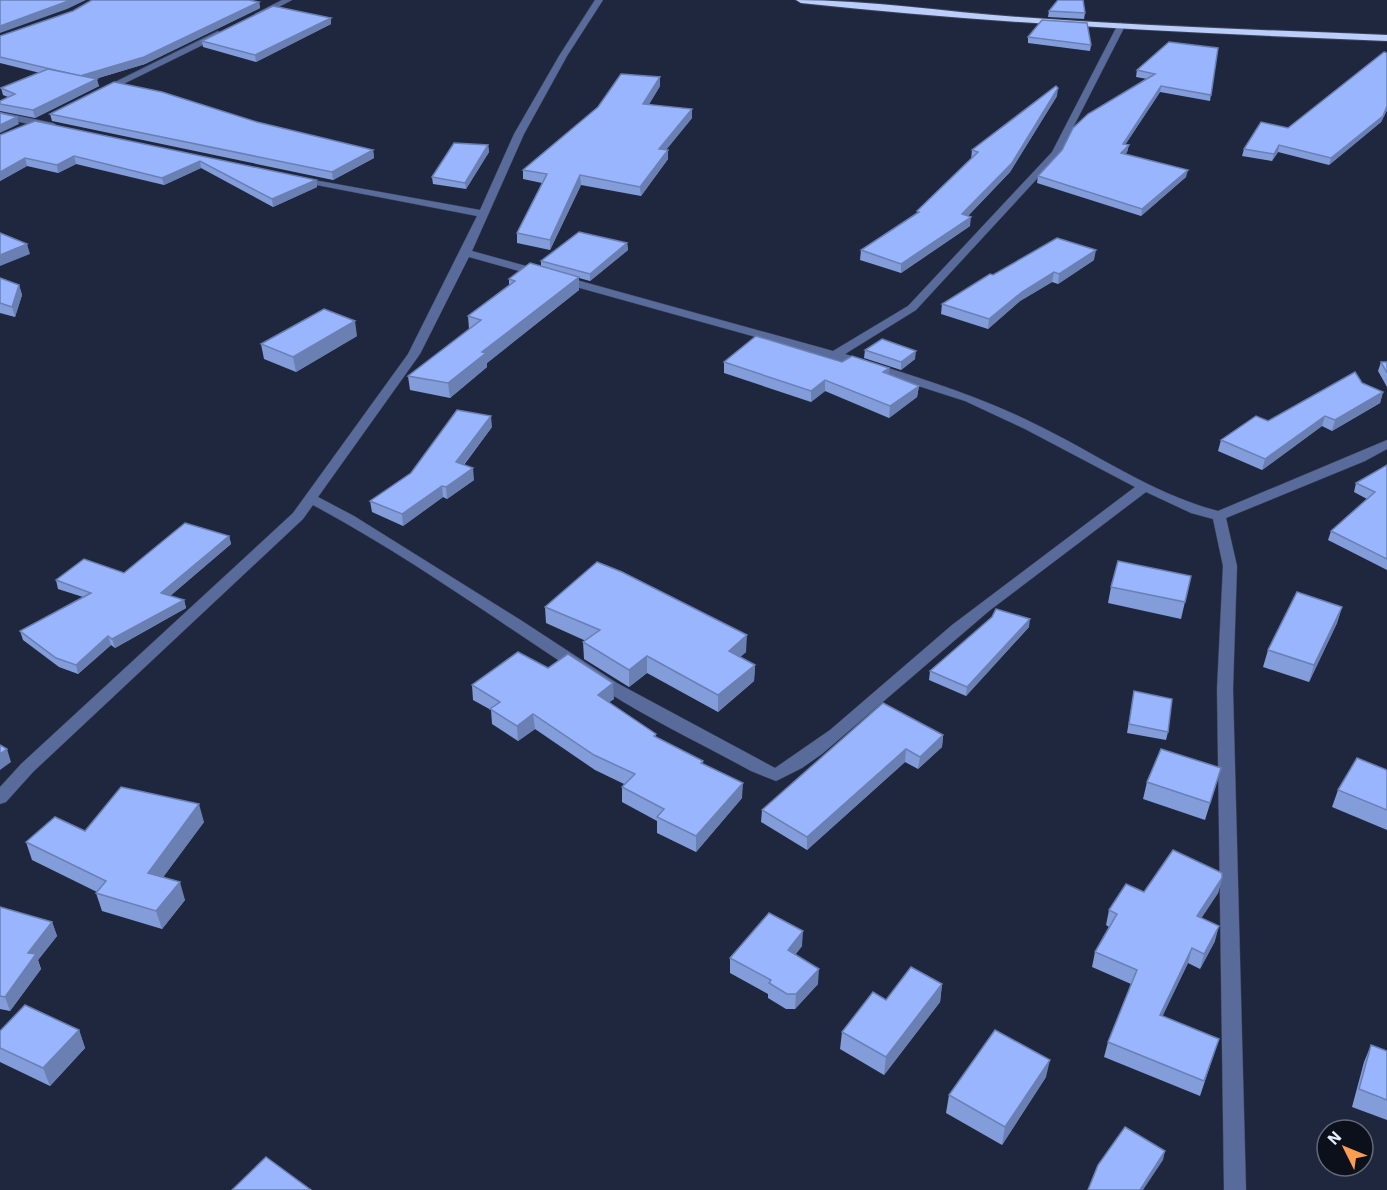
<svg xmlns="http://www.w3.org/2000/svg" width="1387" height="1190" viewBox="0 0 1387 1190" font-family="'IBM Plex Sans',sans-serif">
<style>
.lines{fill:none;stroke-linecap:round;stroke-linejoin:round}
.street-casing{stroke:#3a4358;stroke-width:1}
.highway-casing{stroke:#3a4358;stroke-width:2}
.street{fill:#596b9a;fill-rule:evenodd}
.highway{fill:#bacdfb;fill-rule:evenodd}
.wall{fill:#839cda}
.shaded-wall{fill:#6a7fb2}
.building{fill:#98b5fe;stroke:#6a7fb2;stroke-width:1.5}
</style>
<rect width="100%" height="100%" fill="#1e273d"/>
<g class="lines">
<defs>
<g id="street">
<path d="M282,0H292L262,16L255,14Z"/>
<path d="M595,0H603L567,56L524,134L472,251L833,351L908,306L1052,152L1117,26L1121,23L1125,26L1059,155L916,310L845,354C909,375 973,393 1033,423C1094,452 1152,494 1218,511L1387,440V449L1365,461L1226,518L1237,566L1233,689L1246,1190H1224L1217,689L1223,566L1213,519L1191,513L1146,492L989,611L822,754L802,768L776,781L751,771C702,744 651,720 604,690C507,628 414,559 313,505L303,519L33,772L6,802L0,804V787L21,764L293,513L408,354L477,216L296,181L292,180V176L480,210L514,134L559,56ZM469,257L831,358L965,401L1025,429L1135,487L952,625L830,730L775,768L617,683L519,619L354,516L318,497L420,354Z"/>
<path d="M218,31L222,34L221,36L103,94L95,92Z"/>
<path d="M0,112L53,123L58,126L53,129L0,118Z"/>
</g>
<path id="highway" d="M796,0C870,0 945,12 1019,17C1141,26 1264,30 1387,35V41C1191,33 996,24 801,3Z"/>
</defs>
<use href="#street" class="street-casing"/>
<use href="#highway" class="highway-casing"/>
<use href="#street" class="street"/>
<use href="#highway" class="highway"/>
</g>
<g class="wall">
<path d="M259,2L260,8L145,64L95,79L99,86L35,118L0,111V101L8,97L3,95L1,88L40,73L0,63V36Z"/>
<path d="M1049,11L1085,13L1084,19L1048,17Z"/>
<path d="M331,18V24L256,62L203,47L202,41Z"/>
<path d="M1028,37L1091,45L1090,51L1028,43Z"/>
<path d="M1218,48L1210,101L1160,92L1125,145H1129L1127,152L1125,154L1186,177L1141,216L1037,183L1038,176L1147,79L1136,77L1137,70Z"/>
<path d="M1387,53V110L1381,122L1329,165L1278,152L1272,161L1242,156L1244,149L1288,128Z"/>
<path d="M660,86L649,104L692,118L666,150H668V159L641,196L581,185L550,250L517,243V233L542,183L523,179V170Z"/>
<path d="M1057,96L1010,172L968,216L970,226L901,273L860,260L861,250L917,213V211L971,159L972,150Z"/>
<path d="M50,114L257,122L373,150L374,158L333,180L52,121Z"/>
<path d="M35,121L316,180L317,187L273,207L201,168L164,185L76,164L58,173L27,166L0,181V135Z"/>
<path d="M488,145L489,152L466,189L433,184L432,177Z"/>
<path d="M627,243L628,250L590,281L579,278V290L487,363V367L450,398L410,390L408,376L469,329L468,316L509,285V279L541,266V261Z"/>
<path d="M1094,260L1058,284L1052,282L1020,301L988,329L941,314L942,304L993,275Z"/>
<path d="M0,278L19,285L22,295L15,317L0,313Z"/>
<path d="M357,336L296,372L264,359L261,344Z"/>
<path d="M865,350L915,359L901,370L864,358Z"/>
<path d="M724,362H842L889,368L888,374L919,386L917,397L889,418L825,391L811,402L724,373Z"/>
<path d="M1381,362H1387V387L1378,371Z"/>
<path d="M1362,383L1383,392L1380,403L1332,431L1322,426L1262,470L1218,451L1221,440Z"/>
<path d="M492,427L464,465L474,480L447,499L443,497L403,526L372,512L370,501Z"/>
<path d="M1387,465V570L1328,540L1331,531L1367,499L1354,492L1356,483Z"/>
<path d="M229,536L231,544L170,596L184,600L186,608L115,648L111,645L78,674L59,667L23,640L20,631L83,597L58,589L56,580L124,573Z"/>
<path d="M1191,576L1181,619L1108,603L1111,587Z"/>
<path d="M545,607L746,652L740,657L755,665L754,681L718,712L647,673L629,687L584,659L583,642L586,641L546,623Z"/>
<path d="M1342,607L1337,623L1309,682L1263,667L1268,650Z"/>
<path d="M1029,627L966,696L929,680L930,671Z"/>
<path d="M548,668L614,699L609,702L656,734V737L703,761V765L742,798L696,852L657,833V821L622,802V787L624,784L595,770L535,729L518,741L492,724L491,710L473,700L472,685Z"/>
<path d="M1134,691L1168,732L1166,740L1127,733Z"/>
<path d="M883,703L943,735L942,747L918,769L905,762L807,850L761,822L762,810Z"/>
<path d="M1387,770V830L1332,807L1338,790Z"/>
<path d="M1147,782L1216,785L1205,820L1143,799Z"/>
<path d="M204,822L163,877L185,900L162,929L102,911L96,893L97,892L32,860L26,842L85,831Z"/>
<path d="M1222,878L1218,893L1201,918L1215,941L1200,969L1188,963L1162,1016L1219,1039L1200,1096L1104,1057L1108,1042L1131,984L1092,967L1095,952L1109,927L1106,925L1109,910Z"/>
<path d="M0,907L52,922L57,936L38,960L41,969L10,1011L0,1009Z"/>
<path d="M802,946L795,955L818,984L795,1009H786L768,998V994L730,973V958Z"/>
<path d="M942,984L940,1002L884,1075L840,1049L842,1032L886,1000Z"/>
<path d="M79,1030L85,1048L50,1086L0,1062V1031Z"/>
<path d="M1371,1045L1387,1051V1120L1352,1107L1364,1062Z"/>
<path d="M1046,1077L1002,1145L946,1113L949,1095Z"/>
</g>
<g class="shaded-wall">
<path d="M71,0H86L67,9L0,33V26Z"/>
<path d="M259,2L260,8L145,64L82,83L80,76Z"/>
<path d="M331,18V24L256,62L255,55Z"/>
<path d="M660,77V86L644,113L643,104Z"/>
<path d="M97,79L99,86L35,118L33,110Z"/>
<path d="M1161,86L1160,92L1121,151L1123,144Z"/>
<path d="M1058,88L1057,96L1010,172L961,223L962,214Z"/>
<path d="M1387,106V110L1381,122L1329,165L1331,158Z"/>
<path d="M692,109V118L659,158V149Z"/>
<path d="M17,117L19,124L0,133V125Z"/>
<path d="M488,145L489,152L466,189L465,183Z"/>
<path d="M1129,145L1127,152L1120,160L1121,153Z"/>
<path d="M1279,145L1278,152L1272,161L1274,154Z"/>
<path d="M373,150L374,158L333,180L332,172Z"/>
<path d="M668,150V159L641,196L640,187Z"/>
<path d="M74,156L76,164L58,173L57,165Z"/>
<path d="M25,158L27,166L0,181V172Z"/>
<path d="M200,161L201,168L164,185L162,178Z"/>
<path d="M1188,170L1186,177L1141,216L1142,209Z"/>
<path d="M580,175L581,185L550,250V240Z"/>
<path d="M316,180L317,187L273,207L272,199Z"/>
<path d="M971,217L970,226L901,273V264Z"/>
<path d="M627,243L628,250L590,281V274Z"/>
<path d="M27,244L30,254L0,266V255Z"/>
<path d="M1096,250L1094,260L1058,284L1059,274Z"/>
<path d="M1054,272L1052,282L1020,301L988,329L989,319L1022,292Z"/>
<path d="M579,277V290L487,363V367L450,398L448,383L482,352Z"/>
<path d="M19,285L22,295L15,317L12,307Z"/>
<path d="M355,321L357,336L296,372L293,357Z"/>
<path d="M916,351L915,359L901,370V362Z"/>
<path d="M889,368L888,379L883,372Z"/>
<path d="M825,380V391L811,402V391Z"/>
<path d="M919,386L917,397L889,418L890,406Z"/>
<path d="M1383,392L1380,403L1332,431L1335,420Z"/>
<path d="M491,416L492,427L457,473L456,462Z"/>
<path d="M1325,416L1322,426L1262,470L1265,459Z"/>
<path d="M473,468L474,480L447,499L446,487Z"/>
<path d="M442,486L443,497L403,526L402,514Z"/>
<path d="M229,536L231,544L163,602L161,593Z"/>
<path d="M184,600L186,608L115,648L112,639Z"/>
<path d="M1342,607L1337,623L1309,682L1314,665Z"/>
<path d="M1030,619L1029,627L966,696L967,687Z"/>
<path d="M747,635L746,652L728,668L729,651Z"/>
<path d="M108,636L111,645L78,674L76,665Z"/>
<path d="M647,656V673L629,687V670Z"/>
<path d="M755,665L754,681L718,712V695Z"/>
<path d="M613,683L614,699L598,710V695Z"/>
<path d="M533,714L535,729L518,741L517,726Z"/>
<path d="M943,735L942,747L918,769L920,757Z"/>
<path d="M7,749L11,762L0,770V754Z"/>
<path d="M906,749L905,762L807,850V837Z"/>
<path d="M743,783L742,798L696,852V836Z"/>
<path d="M199,804L204,822L153,891L148,873Z"/>
<path d="M1222,878L1218,893L1193,931L1197,916Z"/>
<path d="M180,882L185,900L162,929L156,911Z"/>
<path d="M52,922L57,936L38,960L41,969L10,1011L5,997L28,953Z"/>
<path d="M1219,926L1215,941L1200,969L1204,954Z"/>
<path d="M803,931L802,946L787,965L788,950Z"/>
<path d="M1192,948L1188,963L1156,1030L1160,1015Z"/>
<path d="M819,969L818,984L795,1009L796,994Z"/>
<path d="M942,984L940,1002L884,1075L886,1057Z"/>
<path d="M79,1030L85,1048L50,1086L43,1068Z"/>
<path d="M1050,1060L1046,1077L1002,1145L1005,1127Z"/>
<path d="M1165,1151L1163,1160L1143,1190H1140Z"/>
</g>
<g class="building">
<path d="M0,0H71L0,26Z"/>
<path d="M92,0H249L259,2L144,57L80,76L0,57V36L73,11Z"/>
<path d="M1058,0H1083L1085,13L1049,11Z"/>
<path d="M273,6L331,18L255,55L202,41Z"/>
<path d="M1042,20L1087,23L1091,45L1028,37Z"/>
<path d="M1169,42L1218,48L1211,95L1161,86L1123,144L1129,145L1121,153L1188,170L1142,209L1038,176L1062,150L1073,128L1088,114L1155,74L1137,70Z"/>
<path d="M1384,52L1387,53V106L1383,116L1331,158L1279,145L1274,154L1244,149L1261,122L1288,128Z"/>
<path d="M48,69L97,79L33,110L0,104V101L15,94L1,88Z"/>
<path d="M621,74L660,77L643,104L692,109L659,149L668,150L640,187L580,175L550,240L517,233L547,174L523,170L598,107Z"/>
<path d="M114,82L162,92L257,122L373,150L332,172L50,114Z"/>
<path d="M1056,86L1058,88L1012,163L962,214L971,217L901,264L861,250L919,212L917,211L978,152L972,150Z"/>
<path d="M0,113L17,117L0,125Z"/>
<path d="M35,121L316,180L272,199L200,161L162,178L74,156L57,165L25,158L0,172V135Z"/>
<path d="M454,143L488,145L465,183L432,177Z"/>
<path d="M579,232L627,243L590,274L541,261Z"/>
<path d="M0,233L27,244L0,255Z"/>
<path d="M1057,238L1096,250L1059,274L1054,272L1022,292L989,319L942,304L990,274L993,275Z"/>
<path d="M530,263L579,277L482,352L486,353L448,383L408,376L481,320L468,316L515,281L509,279Z"/>
<path d="M0,278L19,285L12,307L0,303Z"/>
<path d="M324,309L355,321L293,357L261,344Z"/>
<path d="M756,336L842,362L852,356L889,368L883,372L919,386L890,406L825,380L811,391L724,362Z"/>
<path d="M882,339L916,351L901,362L865,350Z"/>
<path d="M1381,362H1387V373Z"/>
<path d="M1355,372L1362,383L1383,392L1335,420L1325,416L1265,459L1221,440L1256,416L1268,421Z"/>
<path d="M457,410L491,416L456,462L473,468L446,487L442,486L402,514L370,501L411,473Z"/>
<path d="M1387,465V559L1331,531L1375,492L1356,483Z"/>
<path d="M185,523L229,536L161,593L184,600L112,639L108,636L76,665L56,658L20,631L91,593L56,580L84,559L124,573Z"/>
<path d="M1118,561L1191,576L1185,602L1111,587Z"/>
<path d="M597,562L622,572L747,635L729,651L755,665L718,695L647,656L629,670L583,642L600,630L545,607Z"/>
<path d="M1297,592L1342,607L1314,665L1268,650Z"/>
<path d="M996,609L1030,619L967,687L930,671L992,617Z"/>
<path d="M518,652L548,668L568,654L613,683L598,695L656,734L654,736L703,761L701,763L743,783L696,836L657,817L664,809L622,787L635,774L594,755L533,714L517,726L490,709L500,702L472,685Z"/>
<path d="M1134,691L1172,699L1168,732L1129,724Z"/>
<path d="M883,703L943,735L920,757L906,749L807,837L762,810Z"/>
<path d="M0,745L7,749L0,754Z"/>
<path d="M1161,749L1221,768L1210,803L1147,782Z"/>
<path d="M1357,758L1387,770V810L1338,790Z"/>
<path d="M121,787L199,804L148,873L180,882L156,911L96,893L106,881L26,842L55,817L85,831Z"/>
<path d="M1173,850L1222,873V878L1197,916L1219,926L1204,954L1192,948L1160,1015L1219,1039L1204,1081L1108,1042L1137,970L1095,952L1117,914L1109,910L1126,884L1144,892Z"/>
<path d="M0,907L52,922L28,953L36,954L5,997L0,996Z"/>
<path d="M769,913L803,931L788,950L819,969L796,994H787L769,983L771,980L730,958Z"/>
<path d="M911,967L942,984L886,1057L842,1032L873,992L886,1000Z"/>
<path d="M25,1005L79,1030L43,1068L0,1048V1031Z"/>
<path d="M995,1030L1050,1060L1005,1127L949,1095Z"/>
<path d="M1371,1045L1387,1051V1100L1359,1089Z"/>
<path d="M1125,1127L1165,1151L1140,1190H1088L1098,1165Z"/>
<path d="M266,1157L311,1190H232Z"/>
</g>
<g transform="translate(1345 1148) rotate(313)"><circle r="28" fill="#0c101a" stroke="#646975" stroke-width="1.5"/>
<path d="M0-4.5L10 22L0 15L-10 22Z" fill="#fb9e52"/>
<text y="-9" font-size="16" font-weight="bold" text-anchor="middle" fill="#e9effe">N</text>
</g>
</svg>
